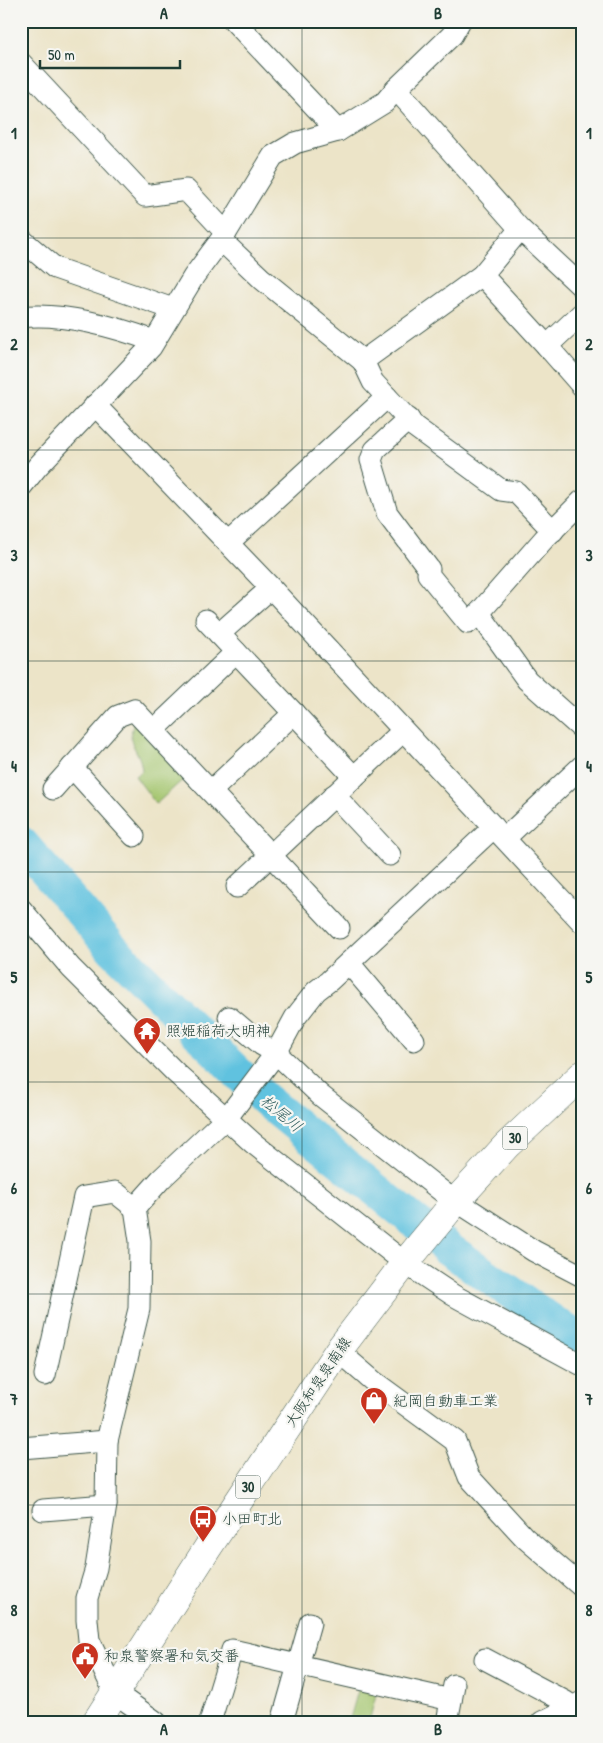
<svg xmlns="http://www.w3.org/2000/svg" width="603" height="1743" viewBox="0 0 603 1743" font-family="'Patrick Hand','Klee One',sans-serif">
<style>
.green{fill:#a5c66f;stroke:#628252}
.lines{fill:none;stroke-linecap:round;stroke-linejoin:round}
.river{stroke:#61c2df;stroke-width:34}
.minor-casing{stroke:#3e564a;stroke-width:23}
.major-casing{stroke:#3e564a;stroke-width:29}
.minor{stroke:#fff;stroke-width:21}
.major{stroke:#fff;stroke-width:28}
.grid{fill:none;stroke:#1f3d34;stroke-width:1;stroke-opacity:0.55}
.labels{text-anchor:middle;stroke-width:4.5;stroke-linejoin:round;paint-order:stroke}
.shield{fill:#f6f6f2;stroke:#60746d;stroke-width:1}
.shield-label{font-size:14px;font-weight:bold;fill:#1f3d34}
.poi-label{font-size:15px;fill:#1f3d34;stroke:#f6f6f2;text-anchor:start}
.street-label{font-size:15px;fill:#1f3d34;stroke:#f6f6f2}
.water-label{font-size:16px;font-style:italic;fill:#305e5f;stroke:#f6f6f2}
.neatline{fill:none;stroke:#1f3d34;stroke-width:2}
.grid-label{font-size:16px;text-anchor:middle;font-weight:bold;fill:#1f3d34}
</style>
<rect width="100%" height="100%" fill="#f6f6f2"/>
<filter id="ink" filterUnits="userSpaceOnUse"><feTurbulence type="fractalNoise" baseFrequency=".02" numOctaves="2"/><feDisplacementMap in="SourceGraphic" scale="10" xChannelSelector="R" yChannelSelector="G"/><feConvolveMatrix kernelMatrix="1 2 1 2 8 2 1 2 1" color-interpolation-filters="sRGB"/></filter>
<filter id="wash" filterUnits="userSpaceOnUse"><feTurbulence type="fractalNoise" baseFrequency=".0096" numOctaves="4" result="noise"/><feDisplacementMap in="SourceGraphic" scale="20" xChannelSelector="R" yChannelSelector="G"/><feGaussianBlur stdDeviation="1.12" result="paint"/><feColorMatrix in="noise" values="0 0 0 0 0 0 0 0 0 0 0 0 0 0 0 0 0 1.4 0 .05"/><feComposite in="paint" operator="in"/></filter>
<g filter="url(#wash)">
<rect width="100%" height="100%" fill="#ece4c8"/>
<g class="green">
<path d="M134,722L186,777L156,804L135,776L142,771C141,755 134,751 131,739C130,733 133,727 134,722Z"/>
<path d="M359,1687L377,1691L369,1722H349Z"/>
</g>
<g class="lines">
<path class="river" d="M21,843L114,950L264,1099L447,1248L568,1332L582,1336"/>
</g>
</g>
<g filter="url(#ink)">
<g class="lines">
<defs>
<g id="minor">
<path d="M234,21L338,131"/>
<path d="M21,63L145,196L186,190L226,233"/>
<path d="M396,89L520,229L582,287"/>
<path d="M21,239L55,268L173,309"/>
<path d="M221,240L262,279L363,361"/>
<path d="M482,275L547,346"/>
<path d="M582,313L547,346L582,386"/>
<path d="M21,317C62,312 116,327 154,341"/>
<path d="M387,397L415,427L501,490L516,492L553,531"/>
<path d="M95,405L271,588L582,922"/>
<path d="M409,419L375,450L371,460L387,513L429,569L428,574L468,623L479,613L544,539L582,501"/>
<path d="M21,487L38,466L151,347L194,276L226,233L273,156L295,143L338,131L385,102L396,89L452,35L460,21"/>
<path d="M228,543L387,397L373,382L363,361L482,275L520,229"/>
<path d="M479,613L527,680L582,729"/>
<path d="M206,620L354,777"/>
<path d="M219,634L271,588"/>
<path d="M154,730L236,652"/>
<path d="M72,767L134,836"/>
<path d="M53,789L118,716L134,710L339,928"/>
<path d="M211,791L294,713"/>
<path d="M334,795L390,855"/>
<path d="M505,838L582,766"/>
<path d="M237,887L403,731"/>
<path d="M21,909L71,968L176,1073L253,1143L405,1263L453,1295L582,1365"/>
<path d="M349,963L414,1040"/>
<path d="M229,1017L262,1045L276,1053L320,1095L444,1193L534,1251L582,1276"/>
<path d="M338,1351L373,1381L455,1441L469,1477L525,1538L582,1587"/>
<path d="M45,1375L84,1197L115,1192L135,1208"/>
<path d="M21,1448L107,1441"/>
<path d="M43,1510L106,1505"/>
<path d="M485,1659L566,1702L570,1708"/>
<path d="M156,1722L115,1693L89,1640L87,1620V1598L96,1568L106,1505L107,1441L139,1309L140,1241L135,1208L161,1179L229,1115L276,1053L295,1018L316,991L329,981L494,827"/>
<path d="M210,1722L232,1650L451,1700"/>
<path d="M282,1722L310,1623"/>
<path d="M447,1722L454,1685"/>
<path d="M542,1722L582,1702"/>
</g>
<path id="major" d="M96,1722L207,1549L338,1351L405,1263L456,1201L506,1146L582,1075"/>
</defs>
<use href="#minor" class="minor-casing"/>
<use href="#major" class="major-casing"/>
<use href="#minor" class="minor"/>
<use href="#major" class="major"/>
</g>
</g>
<path class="grid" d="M302,21V1722M21,238H582M21,450H582M21,661H582M21,872H582M21,1082H582M21,1294H582M21,1505H582"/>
<defs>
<symbol id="temple-pin" viewBox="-11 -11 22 30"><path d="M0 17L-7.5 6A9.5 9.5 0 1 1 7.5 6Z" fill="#c8321e" stroke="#f6f6f2"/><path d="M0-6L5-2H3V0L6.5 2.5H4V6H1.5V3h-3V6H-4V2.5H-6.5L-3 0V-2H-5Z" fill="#fff"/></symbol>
<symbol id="shop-pin" viewBox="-11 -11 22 30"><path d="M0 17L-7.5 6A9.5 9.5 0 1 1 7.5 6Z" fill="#c8321e" stroke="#f6f6f2"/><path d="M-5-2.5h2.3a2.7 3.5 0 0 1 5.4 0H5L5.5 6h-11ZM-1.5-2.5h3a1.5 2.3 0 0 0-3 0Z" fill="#fff"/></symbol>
<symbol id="bus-pin" viewBox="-11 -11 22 30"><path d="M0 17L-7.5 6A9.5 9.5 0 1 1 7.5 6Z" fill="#c8321e" stroke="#f6f6f2"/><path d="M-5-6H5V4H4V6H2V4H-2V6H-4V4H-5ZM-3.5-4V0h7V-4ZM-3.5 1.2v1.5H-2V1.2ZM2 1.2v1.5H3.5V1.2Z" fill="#fff"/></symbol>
<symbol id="civic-pin" viewBox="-11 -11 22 30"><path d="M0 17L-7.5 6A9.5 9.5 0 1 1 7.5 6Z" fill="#c8321e" stroke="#f6f6f2"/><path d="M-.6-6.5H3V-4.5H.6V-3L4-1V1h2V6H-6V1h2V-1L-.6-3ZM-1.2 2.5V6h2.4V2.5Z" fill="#fff"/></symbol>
</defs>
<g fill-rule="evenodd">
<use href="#temple-pin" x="131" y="1015" width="32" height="43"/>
<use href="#shop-pin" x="358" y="1385" width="32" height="43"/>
<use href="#bus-pin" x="187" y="1503" width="32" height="43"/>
<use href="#civic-pin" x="69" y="1640" width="32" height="43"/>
</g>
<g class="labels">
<g class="shield">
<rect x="502.5" y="1126.5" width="25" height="23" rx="4"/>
<rect x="235.5" y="1475.5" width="25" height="23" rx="4"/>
</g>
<g class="shield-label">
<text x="515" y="1143">30</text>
<text x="248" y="1492">30</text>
</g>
<g class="poi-label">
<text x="166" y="1036">照姫稲荷大明神</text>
<text x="393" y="1406">紀岡自動車工業</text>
<text x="222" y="1524">小田町北</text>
<text x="104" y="1661">和泉警察署和気交番</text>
</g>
<g class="street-label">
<text transform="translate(318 1382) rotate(-56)" y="5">大阪和泉泉南線</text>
</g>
<g class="water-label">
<text transform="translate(282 1113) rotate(40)" y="6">松尾川</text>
</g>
</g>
<rect width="603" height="1743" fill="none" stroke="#f6f6f2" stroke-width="55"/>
<path d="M40 60v8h140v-8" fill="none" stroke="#1f3d34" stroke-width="2.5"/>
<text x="48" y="60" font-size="15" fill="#1f3d34" stroke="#f6f6f2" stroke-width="4" paint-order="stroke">50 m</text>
<rect x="28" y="28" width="548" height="1688" class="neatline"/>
<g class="grid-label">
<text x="164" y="19">A</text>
<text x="438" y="19">B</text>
<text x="14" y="139">1</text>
<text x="589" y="139">1</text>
<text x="14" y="350">2</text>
<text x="589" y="350">2</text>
<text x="14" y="561">3</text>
<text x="589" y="561">3</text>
<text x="14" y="772">4</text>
<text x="589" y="772">4</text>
<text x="14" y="983">5</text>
<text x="589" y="983">5</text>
<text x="14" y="1194">6</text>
<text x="589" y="1194">6</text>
<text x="14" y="1405">7</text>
<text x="589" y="1405">7</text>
<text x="14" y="1616">8</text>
<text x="589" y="1616">8</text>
<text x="164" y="1735">A</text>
<text x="438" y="1735">B</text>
</g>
</svg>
